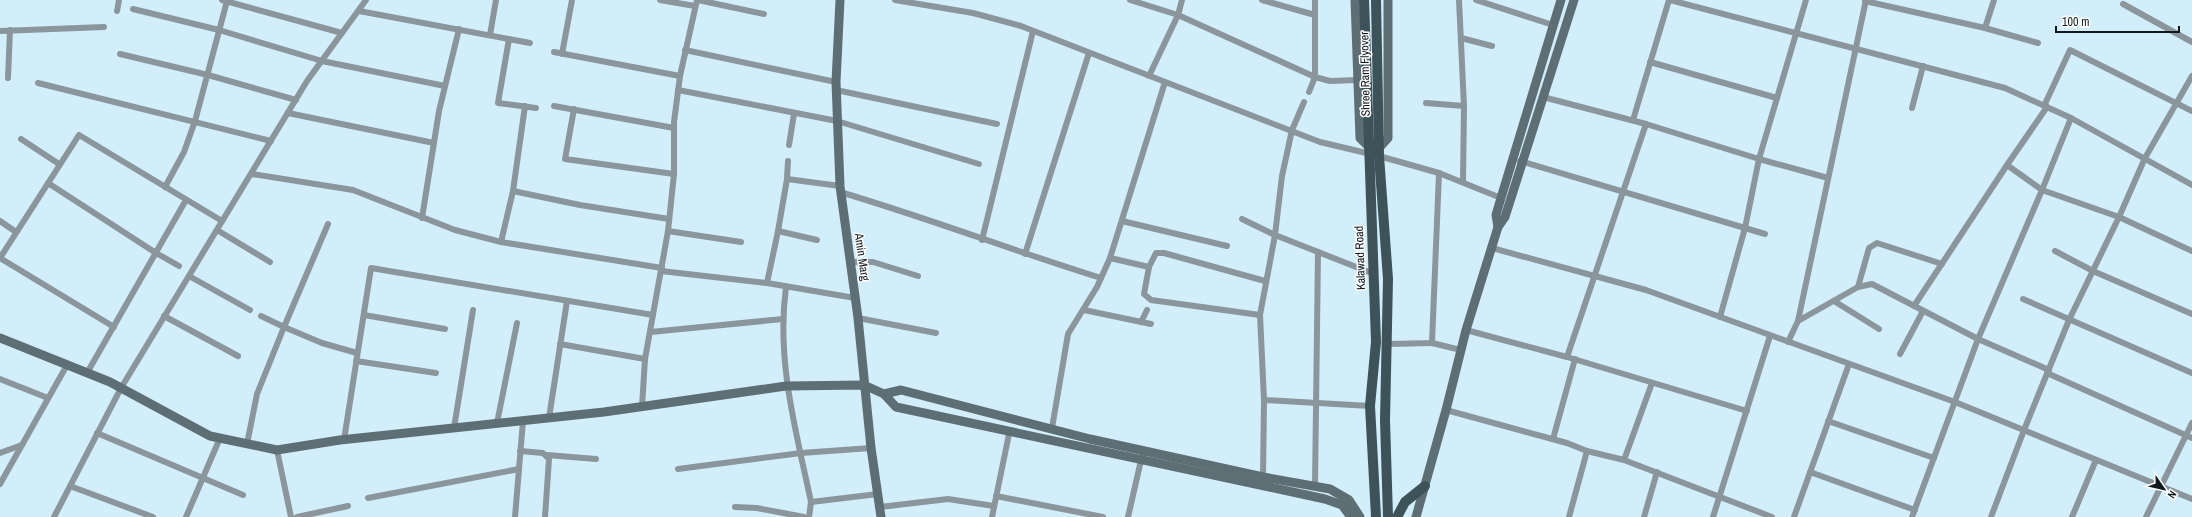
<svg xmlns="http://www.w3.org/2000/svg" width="2192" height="517" viewBox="0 0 2192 517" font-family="'Archivo Narrow',sans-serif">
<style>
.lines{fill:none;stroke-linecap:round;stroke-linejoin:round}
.street{stroke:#8a969b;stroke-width:6}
.secondary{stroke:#5e6e75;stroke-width:9}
.primary{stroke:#3e525a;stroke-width:10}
.labels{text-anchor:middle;stroke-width:3;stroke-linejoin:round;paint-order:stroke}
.street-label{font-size:12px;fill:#0f191d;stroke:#fff}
</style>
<rect width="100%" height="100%" fill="#d2eefa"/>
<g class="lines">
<g class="street">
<path d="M222,0L342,33"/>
<path d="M660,0L695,6"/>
<path d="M698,0L764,14"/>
<path d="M895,0L973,13L1021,26L1320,142L1379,156L1439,173L1501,198"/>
<path d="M1130,0L1178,15L1315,77L1309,92"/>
<path d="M1262,0L1315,15"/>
<path d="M1315,0V77L1330,81L1358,80"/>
<path d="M1459,0L1464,106L1463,181"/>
<path d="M1476,0L1553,25"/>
<path d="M1670,0L2005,88L2071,118L2192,185"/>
<path d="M1865,1L1985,28L1994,0"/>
<path d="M2123,4L2192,42"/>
<path d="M133,9L219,30L322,61L445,86"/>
<path d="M117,11L119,0"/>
<path d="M359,11L530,43"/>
<path d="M1985,28L2038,43"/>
<path d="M0,31L104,27"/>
<path d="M490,35L496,0"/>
<path d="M1461,38L1492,46"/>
<path d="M509,39L498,103L536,108"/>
<path d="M685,50L836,82"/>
<path d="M554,52L680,76"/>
<path d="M120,54L208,75L296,100"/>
<path d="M562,54L572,0"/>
<path d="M1650,62L1777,98"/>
<path d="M1149,76L1178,15L1182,0"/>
<path d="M8,78L10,30"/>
<path d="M38,83L271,141"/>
<path d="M678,90L837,121L979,164"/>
<path d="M836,90L997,124"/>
<path d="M1543,97L1646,124L1759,159L1828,178"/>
<path d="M1426,103L1464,106"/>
<path d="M554,106L674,128"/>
<path d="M2044,106L2070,50L2192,111"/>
<path d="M1912,108L1923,66"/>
<path d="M574,109L565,159L674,174"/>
<path d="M288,113L434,143"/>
<path d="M2071,118L2042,190L2119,217L2192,251"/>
<path d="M1633,120L1669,0"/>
<path d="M21,139L59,164"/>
<path d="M789,145L794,114"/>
<path d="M1520,161L1765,234"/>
<path d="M2007,165L2047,107"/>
<path d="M252,174L353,190L455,230L501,242L662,268"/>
<path d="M787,179L788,161"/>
<path d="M48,183L156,253L179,266"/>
<path d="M165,187L184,152L195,121L227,1"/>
<path d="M513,191L580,205L669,219"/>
<path d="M840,192C928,218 1014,251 1101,278"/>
<path d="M422,218L439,111L459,29"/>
<path d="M1242,219L1275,235L1374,274"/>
<path d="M0,221L16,232"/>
<path d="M1122,221L1227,246"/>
<path d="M217,230L270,262"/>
<path d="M668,231L741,242"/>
<path d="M778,231L787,179L840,186"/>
<path d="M817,240L778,231L767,283L855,298"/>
<path d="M982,240L1033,31"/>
<path d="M501,242L513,191L525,106"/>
<path d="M1492,248L1646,290L1955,402L2192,499"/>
<path d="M2055,251L2093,271L2192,314"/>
<path d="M1025,254L1089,53"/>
<path d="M0,258L79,135L222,221"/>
<path d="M0,258L114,327"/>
<path d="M1110,258L1149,267"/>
<path d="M850,262H873L918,276"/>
<path d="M661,271L767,283"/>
<path d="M189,276L250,310"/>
<path d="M786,287C776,360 796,431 811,502L809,517"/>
<path d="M1858,287L1869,248L1877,243L1942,264"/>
<path d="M2023,299L2192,373"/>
<path d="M1834,301L1879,329"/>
<path d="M1084,310L1151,324"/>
<path d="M364,315L445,329"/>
<path d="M1260,315L1151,300L1144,294L1149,267L1156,253H1164L1265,281"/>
<path d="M164,316L238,356"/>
<path d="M261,316L284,327L328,224"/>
<path d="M1720,317L1745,228L1759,159L1806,0"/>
<path d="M858,318L936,333"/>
<path d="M1798,321L1866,0"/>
<path d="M1141,322L1147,310"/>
<path d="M1466,330L1567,357L1747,411"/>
<path d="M651,332L783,319"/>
<path d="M1788,342L1798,321L1858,287L1872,284L1978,339L2049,370"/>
<path d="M1432,343L1461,350"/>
<path d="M560,344L645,359"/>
<path d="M1388,344L1432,343L1439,173"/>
<path d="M1900,354L1923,311"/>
<path d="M1567,357L1646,124"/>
<path d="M356,361L436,373"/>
<path d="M87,373L186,200"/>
<path d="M2047,373L2192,438"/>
<path d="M0,379L48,398"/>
<path d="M1264,400L1260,315L1275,235L1282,176L1292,130L1304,102"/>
<path d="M642,407L645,359L668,231L674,174V122L680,76L697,0"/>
<path d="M1446,410L1567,443L1587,451"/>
<path d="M549,418L567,301"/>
<path d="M1828,421L1934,458"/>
<path d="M497,423L517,323"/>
<path d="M454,428L473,310"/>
<path d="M1052,428L1068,334L1097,287L1110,258L1165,82"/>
<path d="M97,433L243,495"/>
<path d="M1553,439L1575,359"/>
<path d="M344,440L371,268L653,315"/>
<path d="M247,444L257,394L284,327L322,343L357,353"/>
<path d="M277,450L291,517"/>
<path d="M520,451L543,453L549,459L545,517"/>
<path d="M0,453L22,445"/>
<path d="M547,455L596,459"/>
<path d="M1624,460L1652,383"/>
<path d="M678,469L801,453L871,448"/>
<path d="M1810,472L1915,510"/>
<path d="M1263,477L1264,400L1370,406"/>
<path d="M0,484L67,365"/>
<path d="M70,486L153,517"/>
<path d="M1315,486L1318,252"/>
<path d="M996,496L1103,517"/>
<path d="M368,498L519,469"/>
<path d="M811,502L878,494"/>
<path d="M735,507L757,508L804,517"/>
<path d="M880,507L948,499L994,506"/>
<path d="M54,517L121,388L307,81L366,0"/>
<path d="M186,517L220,438"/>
<path d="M297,517L348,506"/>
<path d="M515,517L523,421"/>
<path d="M992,517L1009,434"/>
<path d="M1128,517L1142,456"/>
<path d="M1569,517L1587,451L1624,460L1772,517"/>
<path d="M1644,517L1657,472"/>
<path d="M1713,517L1770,336"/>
<path d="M1794,517L1849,364"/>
<path d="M1912,517L1978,339L2042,190L2007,165L1914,306"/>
<path d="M1991,517L2024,430L2069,320L2119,217L2145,158L2192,76"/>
<path d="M2072,517L2096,460"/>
<path d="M2146,517L2192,423"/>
</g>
<g class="secondary">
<path d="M840,0L836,82L840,186L858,318L871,448L881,517"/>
<path d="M1355,0L1360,138L1368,146"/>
<path d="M1379,148L1388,138V0"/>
<path d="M1498,227L1496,215L1501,198L1561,0"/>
<path d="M0,338L110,382L210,436L277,450L340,440L604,412L786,386L864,385L884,394L896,407L1325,499L1342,505L1351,517"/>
<path d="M884,394L901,390L1090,439L1263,477L1330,489L1349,500L1360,517"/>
<path d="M1416,517L1446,410L1466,330L1498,227L1505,217L1574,0"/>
</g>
<g class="primary">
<path d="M1364,0L1376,342L1370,406L1376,517"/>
<path d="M1376,0L1379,156L1388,279L1385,420L1388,517"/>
<path d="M1397,517L1405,502L1425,486"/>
</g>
</g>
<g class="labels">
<g class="street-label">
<text transform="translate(1365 74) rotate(-91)" y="4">Shree Ram Flyover</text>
<text transform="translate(862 257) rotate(82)" y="4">Amin Marg</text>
<text transform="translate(1360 258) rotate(-92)" y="4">Kalawad Road</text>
</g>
</g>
<g transform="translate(2164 489) rotate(124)" stroke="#ffffff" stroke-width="3" paint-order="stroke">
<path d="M0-3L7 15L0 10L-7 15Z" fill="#0f191d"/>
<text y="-6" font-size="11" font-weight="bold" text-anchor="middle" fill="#0f191d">N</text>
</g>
<path d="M2056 26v6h123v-6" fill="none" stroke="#0f191d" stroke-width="2"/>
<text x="2062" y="26" font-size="12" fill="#0f191d" stroke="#ffffff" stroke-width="3" paint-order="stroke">100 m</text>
</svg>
